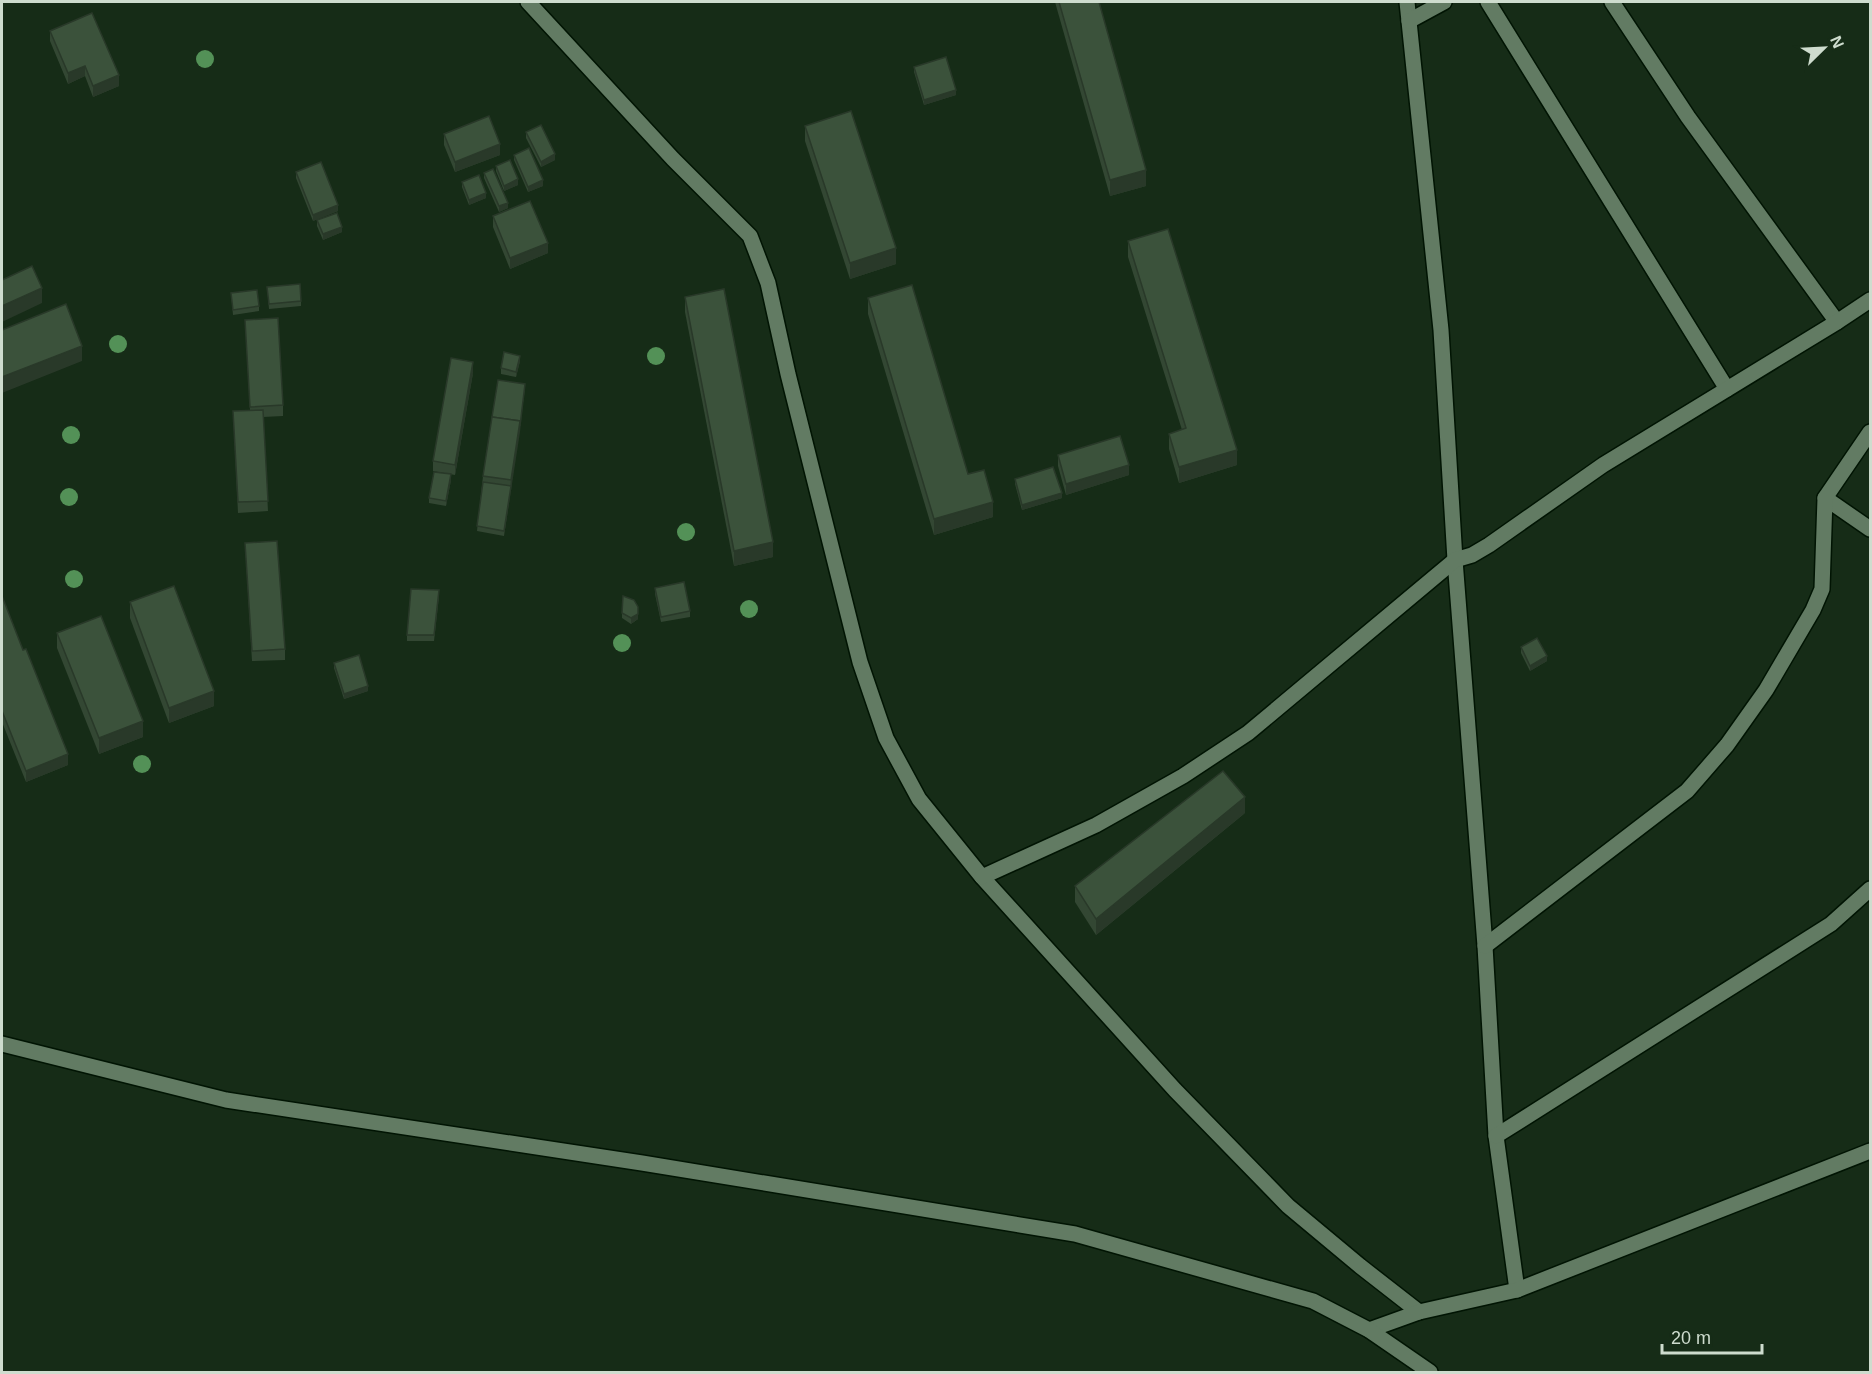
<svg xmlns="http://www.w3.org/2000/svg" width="1872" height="1374" viewBox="0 0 1872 1374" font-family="Helvetica,sans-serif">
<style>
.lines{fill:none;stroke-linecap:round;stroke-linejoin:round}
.minor-casing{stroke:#011403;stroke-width:18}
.tertiary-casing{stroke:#011403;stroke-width:18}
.minor{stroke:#627b63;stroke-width:15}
.tertiary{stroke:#627b63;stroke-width:15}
.tree{fill:#539157}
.wall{fill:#334733}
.shaded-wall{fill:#293929}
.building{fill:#3b523b;stroke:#293929;stroke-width:1.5}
</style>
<rect width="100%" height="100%" fill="#162c17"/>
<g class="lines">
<defs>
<g id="minor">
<path d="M528,2L673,159L750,236L768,283L788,374L860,662L886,738L919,799L982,877L1175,1090L1288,1206L1360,1266L1419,1312"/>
<path d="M1407,2L1441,330L1455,560L1485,946L1496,1136L1517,1290"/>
<path d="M1488,2L1727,389"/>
<path d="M1612,2L1688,117L1837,322"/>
<path d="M1409,21L1444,2"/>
<path d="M1825,498L1870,529"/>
<path d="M982,877L1096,825L1183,776L1248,733L1455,560L1472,555L1489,545L1603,465L1837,322L1870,300"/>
<path d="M1485,946L1687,791L1727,745L1766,690L1813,610L1822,589L1825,498L1870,432"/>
<path d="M1496,1136L1831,924L1870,889"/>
<path d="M1369,1330L1419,1312L1517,1290L1870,1151"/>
</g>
<path id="tertiary" d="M2,1044L226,1100L642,1163L1075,1234L1313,1301L1369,1330L1430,1372"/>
</defs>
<use href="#minor" class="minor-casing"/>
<use href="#tertiary" class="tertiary-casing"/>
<use href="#minor" class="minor"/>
<use href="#tertiary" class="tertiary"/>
</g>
<g class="tree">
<circle cx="205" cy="59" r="9"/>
<circle cx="118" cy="344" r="9"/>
<circle cx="656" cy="356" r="9"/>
<circle cx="71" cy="435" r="9"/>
<circle cx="69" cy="497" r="9"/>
<circle cx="686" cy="532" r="9"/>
<circle cx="74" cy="579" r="9"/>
<circle cx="749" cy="609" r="9"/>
<circle cx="622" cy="643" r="9"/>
<circle cx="142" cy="764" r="9"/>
</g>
<g class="wall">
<path d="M1055,2H1099L1146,186L1110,196Z"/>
<path d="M50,31L119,86L93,97L85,76L68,84L50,41Z"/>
<path d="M914,67L956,95L924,105L914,72Z"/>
<path d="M805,126L896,264L850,279L805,141Z"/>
<path d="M526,132L555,160L541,167L526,138Z"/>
<path d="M444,134L500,155L455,172L444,145Z"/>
<path d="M514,155L543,186L528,192L514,160Z"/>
<path d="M496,166L518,185L504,191L496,171Z"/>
<path d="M296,172L338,211L313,221L296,178Z"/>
<path d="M484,173L508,208L499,212L484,178Z"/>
<path d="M462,182L486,198L469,205L462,187Z"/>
<path d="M493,216L548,253L510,269L493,227Z"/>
<path d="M317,220L342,232L323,240L317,226Z"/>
<path d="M1128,241L1237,465L1179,483L1169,449V434L1182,430L1128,257Z"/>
<path d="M267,287L301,301V306L269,309Z"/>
<path d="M231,293L259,306V311L233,315Z"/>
<path d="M685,297L773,557L734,566L685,312Z"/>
<path d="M868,298L993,517L934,535L868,314Z"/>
<path d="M245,320L283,405V416L263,417L268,511L238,513L233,411L250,410Z"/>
<path d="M520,361L516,377L501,374V368Z"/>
<path d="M473,373L455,475L433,471V461Z"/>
<path d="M525,389L504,536L477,531L483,476Z"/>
<path d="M1058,455L1129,475L1066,495L1058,466Z"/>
<path d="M1015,479L1062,498L1022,510L1015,484Z"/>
<path d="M451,480L446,506L429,503V498Z"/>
<path d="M245,543L285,649V660L252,661Z"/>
<path d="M655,588L690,611V617L661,622L655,594Z"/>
<path d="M2,596L68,765L26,782L2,722Z"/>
<path d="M439,596L434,641H407V635Z"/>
<path d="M130,602L214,706L169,723L130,618Z"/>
<path d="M622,613L638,619L631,624L622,618Z"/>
<path d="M57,633L143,737L99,754L57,648Z"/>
<path d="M1521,647L1547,661L1530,671L1521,653Z"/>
<path d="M334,663L368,691L344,699L334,668Z"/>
<path d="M1245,813L1096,935L1075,902V886Z"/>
</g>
<g class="shaded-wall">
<path d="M85,66V76L68,84V73Z"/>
<path d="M119,75V86L93,97V86Z"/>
<path d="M956,90V95L924,105V100Z"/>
<path d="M500,144V155L455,172V162Z"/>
<path d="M555,154V160L541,167V162Z"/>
<path d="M1146,170V186L1110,196V180Z"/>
<path d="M518,179V185L504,191V186Z"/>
<path d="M543,180V186L528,192V187Z"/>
<path d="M486,193V198L469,205V200Z"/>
<path d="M508,203V208L499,212V206Z"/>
<path d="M338,205V211L313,221V215Z"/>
<path d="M342,227V232L323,240V234Z"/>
<path d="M548,243V253L510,269V258Z"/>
<path d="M896,248V264L850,279V263Z"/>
<path d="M42,288V303L2,322V306Z"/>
<path d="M82,346V361L2,393V377Z"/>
<path d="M520,356V361L516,377V372Z"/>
<path d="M473,362V373L455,475V465Z"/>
<path d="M525,384L520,432L504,536L511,480Z"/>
<path d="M1237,450V465L1179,483V467Z"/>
<path d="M1129,465V475L1066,495V484Z"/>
<path d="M451,474V480L446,506V501Z"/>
<path d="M1062,493V498L1022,510V505Z"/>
<path d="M993,502V517L934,535V519Z"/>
<path d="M773,542V557L734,566V551Z"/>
<path d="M638,607V619L631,624V618Z"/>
<path d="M1547,656V661L1530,671V666Z"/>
<path d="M368,686V691L344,699V694Z"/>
<path d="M214,691V706L169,723V708Z"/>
<path d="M143,721V737L99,754V738Z"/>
<path d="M68,754V765L26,782V771Z"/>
<path d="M1245,797V813L1096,935V919Z"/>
</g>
<g class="building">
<path d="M1059,2H1099L1146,170L1110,180Z"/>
<path d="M92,13L119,75L93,86L85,66L68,73L50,31Z"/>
<path d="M946,57L956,90L924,100L914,67Z"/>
<path d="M851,111L896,248L850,263L805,126Z"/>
<path d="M489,116L500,144L455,162L444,134Z"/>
<path d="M541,125L555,154L541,162L526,132Z"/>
<path d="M529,148L543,180L528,187L514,155Z"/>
<path d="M510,160L518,179L504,186L496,166Z"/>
<path d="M321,162L338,205L313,215L296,172Z"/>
<path d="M493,169L508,203L499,206L484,173Z"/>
<path d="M479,175L486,193L469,200L462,182Z"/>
<path d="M530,201L548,243L510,258L493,216Z"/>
<path d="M337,213L342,227L323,234L317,220Z"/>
<path d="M1168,229L1237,450L1179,467L1169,434L1186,428L1128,241Z"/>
<path d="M32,266L42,288L2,306V280Z"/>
<path d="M300,284L301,301L269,304L267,287Z"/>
<path d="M912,285L968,474L984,470L993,502L934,519L868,298Z"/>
<path d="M724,289L773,542L734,551L685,297Z"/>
<path d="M257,290L259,306L233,310L231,293Z"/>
<path d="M66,304L82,346L2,377V330Z"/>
<path d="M278,318L283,405L250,407L245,320Z"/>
<path d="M504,352L520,356L516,372L501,368Z"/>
<path d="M451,358L473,362L455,465L433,461Z"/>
<path d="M498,380L525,384L520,426V421L492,417Z"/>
<path d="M263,410L268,501L238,502L233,411Z"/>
<path d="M492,417L520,421L511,480L483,476Z"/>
<path d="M1120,436L1129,465L1066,484L1058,455Z"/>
<path d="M1053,467L1062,493L1022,505L1015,479Z"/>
<path d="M434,472L451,474L446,501L429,498Z"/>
<path d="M483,482L511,486L504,531L477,526Z"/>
<path d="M277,541L285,649L252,651L245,543Z"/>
<path d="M684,582L690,611L661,617L655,588Z"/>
<path d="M174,586L214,691L169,708L130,602Z"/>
<path d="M411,589L439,590L434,635H407Z"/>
<path d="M2,596L23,650L26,649L68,754L26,771L2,711Z"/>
<path d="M623,596L634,600L638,607V614L631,618L622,613Z"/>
<path d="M101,616L143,721L99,738L57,633Z"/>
<path d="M1537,638L1547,656L1530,666L1521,647Z"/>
<path d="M359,655L368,686L344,694L334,663Z"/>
<path d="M1223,771L1245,797L1096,919L1075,886Z"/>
</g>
<rect width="1872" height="1374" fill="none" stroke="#cedcce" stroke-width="6"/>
<g transform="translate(1824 48) rotate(66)" stroke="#162c17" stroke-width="4.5" paint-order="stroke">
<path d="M0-4.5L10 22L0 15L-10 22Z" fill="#cedcce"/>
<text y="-9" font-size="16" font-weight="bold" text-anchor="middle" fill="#cedcce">N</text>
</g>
<path d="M1662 1344v9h100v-9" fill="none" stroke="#cedcce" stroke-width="3"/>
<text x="1671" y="1344" font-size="18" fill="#cedcce" stroke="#162c17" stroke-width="4.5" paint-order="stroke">20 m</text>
</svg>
